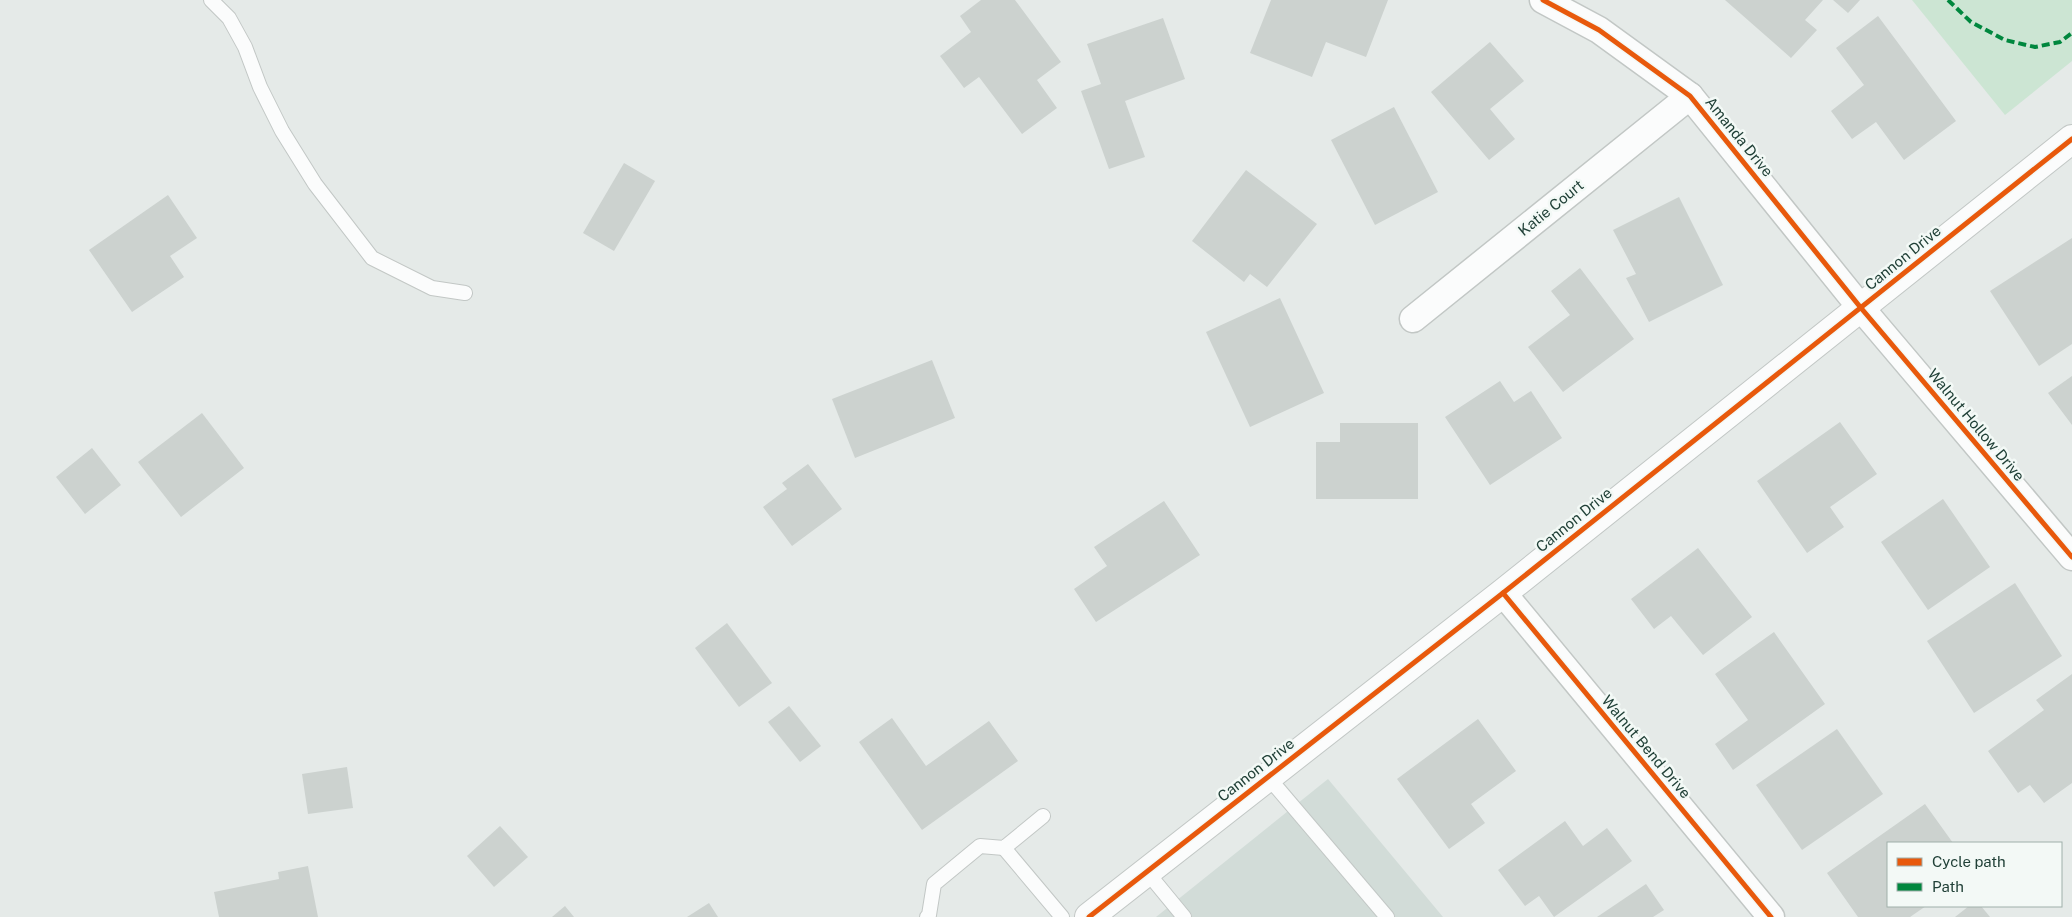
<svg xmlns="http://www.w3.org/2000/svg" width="2072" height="917" viewBox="0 0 2072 917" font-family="'Public Sans',sans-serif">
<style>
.built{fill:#d2dcd8}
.green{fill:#cce5d3}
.building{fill:#ccd2cf}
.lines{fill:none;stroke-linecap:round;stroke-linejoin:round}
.service-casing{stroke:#c2c7c5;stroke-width:16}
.minor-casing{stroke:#c2c7c5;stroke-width:29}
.tertiary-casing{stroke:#c2c7c5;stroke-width:30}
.service{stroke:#fbfcfc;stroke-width:14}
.minor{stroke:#fbfcfc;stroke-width:26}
.tertiary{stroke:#fbfcfc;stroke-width:28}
.quiet{stroke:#00873e;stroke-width:4;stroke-dasharray:8 4;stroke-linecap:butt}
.cycleway-casing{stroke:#f3f9f6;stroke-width:8}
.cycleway{stroke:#e8590c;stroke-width:5}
.labels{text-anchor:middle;stroke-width:5;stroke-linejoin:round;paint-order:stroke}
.street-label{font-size:15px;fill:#204037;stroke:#f3f9f6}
</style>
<rect width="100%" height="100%" fill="#e5eae8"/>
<path class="built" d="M1328,779L1443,917H1156Z"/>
<path class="green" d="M1912,0H2072V61L2005,115Z"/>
<g class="building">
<path d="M981,0H1015L1061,62L1037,80L1057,108L1022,134L979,77L964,88L940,56L971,32L960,16Z"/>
<path d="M1271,0H1388L1366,57L1326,42L1312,77L1250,53Z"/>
<path d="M1725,0H1823L1805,20L1817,30L1791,58Z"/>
<path d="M1833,0H1860L1848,13Z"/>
<path d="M1878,16L1956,121L1904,160L1876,122L1852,139L1831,111L1864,85L1836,48Z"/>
<path d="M1163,18L1185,79L1125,101L1145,157L1109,169L1081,91L1101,84L1087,44Z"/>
<path d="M1490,42L1524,81L1490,109L1515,139L1489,160L1431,92Z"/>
<path d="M1394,107L1438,192L1375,225L1331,140Z"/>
<path d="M624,163L655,181L614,251L583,233Z"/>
<path d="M1246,170L1317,224L1267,287L1250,274L1244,282L1192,241Z"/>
<path d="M168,195L197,238L170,256L184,277L132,312L89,250Z"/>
<path d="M1679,197L1723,285L1649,322L1626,278L1636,274L1613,230Z"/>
<path d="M2072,238V344L2039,366L1990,291Z"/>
<path d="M1580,268L1634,339L1563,392L1528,347L1570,315L1551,291Z"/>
<path d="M1280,298L1324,393L1250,427L1206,332Z"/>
<path d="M932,360L955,418L855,458L832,399Z"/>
<path d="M2072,376V425L2048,393Z"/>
<path d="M1500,381L1514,402L1531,391L1562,438L1490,485L1445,417Z"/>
<path d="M202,413L244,468L181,517L138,462Z"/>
<path d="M1840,422L1877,474L1830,507L1844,527L1807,553L1757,481Z"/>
<path d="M1340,423H1418V499H1316V442H1340Z"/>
<path d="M92,448L121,485L85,514L56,477Z"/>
<path d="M808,464L842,509L792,546L763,507L787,489L782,483Z"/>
<path d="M1943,499L1990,567L1928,610L1881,542Z"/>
<path d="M1164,501L1200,555L1096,622L1074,589L1107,566L1094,547Z"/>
<path d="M1698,548L1752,617L1703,655L1671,616L1654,629L1631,599Z"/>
<path d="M2015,583L2062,656L1974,713L1927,641Z"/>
<path d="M727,623L772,683L739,707L695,648Z"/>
<path d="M1774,632L1825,704L1733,770L1715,744L1748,720L1715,674Z"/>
<path d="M2072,674V783L2044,803L2030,785L2018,793L1988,751L2044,710L2036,700Z"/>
<path d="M789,706L821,746L800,762L768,722Z"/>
<path d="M892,718L926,766L989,721L1018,761L922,830L859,742Z"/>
<path d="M1478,719L1516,771L1471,804L1485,823L1449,849L1397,779Z"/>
<path d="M1837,729L1883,794L1802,850L1756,785Z"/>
<path d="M347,767L353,808L308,814L302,774Z"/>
<path d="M1925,804L1953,843H1888V906H1926L1910,917H1858L1827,873Z"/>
<path d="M1565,821L1583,846L1607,828L1632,861L1554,917L1539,896L1525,906L1498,870Z"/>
<path d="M500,826L528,857L494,887L467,856Z"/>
<path d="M308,866L318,917H219L214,892L279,879L278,872Z"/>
<path d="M1646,884L1664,910L1653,917H1597Z"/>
<path d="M709,903L718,917H687Z"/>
<path d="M565,906L574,917H552Z"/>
<path d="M1969,906H1981L1990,917H1955Z"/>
</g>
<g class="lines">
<defs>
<g id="service">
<path d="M211,0L229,18L245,47L260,87L282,131L315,184L372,258L432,288L465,293"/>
<path d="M1268,777L1387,917"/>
<path d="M1004,848L1062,917"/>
<path d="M1147,872L1184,917"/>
<path d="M927,917L929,915L934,884L980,846L1004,848L1043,816"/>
</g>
<g id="minor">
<path d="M1543,0L1599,30L1690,96L1861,308L2072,557"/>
<path d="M1413,319L1690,96"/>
<path d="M1503,593L1771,917"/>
</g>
<path id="tertiary" d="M1089,917L1503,593L2072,139"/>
</defs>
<use href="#service" class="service-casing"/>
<use href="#minor" class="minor-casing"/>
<use href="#tertiary" class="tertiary-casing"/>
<use href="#service" class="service"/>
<use href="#minor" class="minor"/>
<use href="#tertiary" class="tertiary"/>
<path class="quiet" d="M1948,0L1971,22L2005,40L2035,47L2060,42L2072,33"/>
<defs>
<g id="cycleway">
<path d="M1543,0L1599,30L1690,96L1861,308L2072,557"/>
<path d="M1503,593L1771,917"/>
<path d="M1089,917L1503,593L2072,139"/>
</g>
</defs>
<use href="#cycleway" class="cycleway-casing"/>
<use href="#cycleway" class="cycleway"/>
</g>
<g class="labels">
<g class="street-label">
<text transform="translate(1739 137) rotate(51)" y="5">Amanda Drive</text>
<text transform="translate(1551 208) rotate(-39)" y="5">Katie Court</text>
<text transform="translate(1903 258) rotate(-39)" y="5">Cannon Drive</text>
<text transform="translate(1976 425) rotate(50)" y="5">Walnut Hollow Drive</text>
<text transform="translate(1574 520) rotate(-39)" y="5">Cannon Drive</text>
<text transform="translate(1646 747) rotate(50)" y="5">Walnut Bend Drive</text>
<text transform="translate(1256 770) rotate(-38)" y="5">Cannon Drive</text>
</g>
</g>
<rect x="1887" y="842" width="175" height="65" fill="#f3f9f6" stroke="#9fafaa"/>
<rect x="1897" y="858" width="25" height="8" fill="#e8590c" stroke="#9fafaa"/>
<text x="1932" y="867" font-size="15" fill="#204037">Cycle path</text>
<rect x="1897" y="883" width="25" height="8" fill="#00873e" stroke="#9fafaa"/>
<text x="1932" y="892" font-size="15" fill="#204037">Path</text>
</svg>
